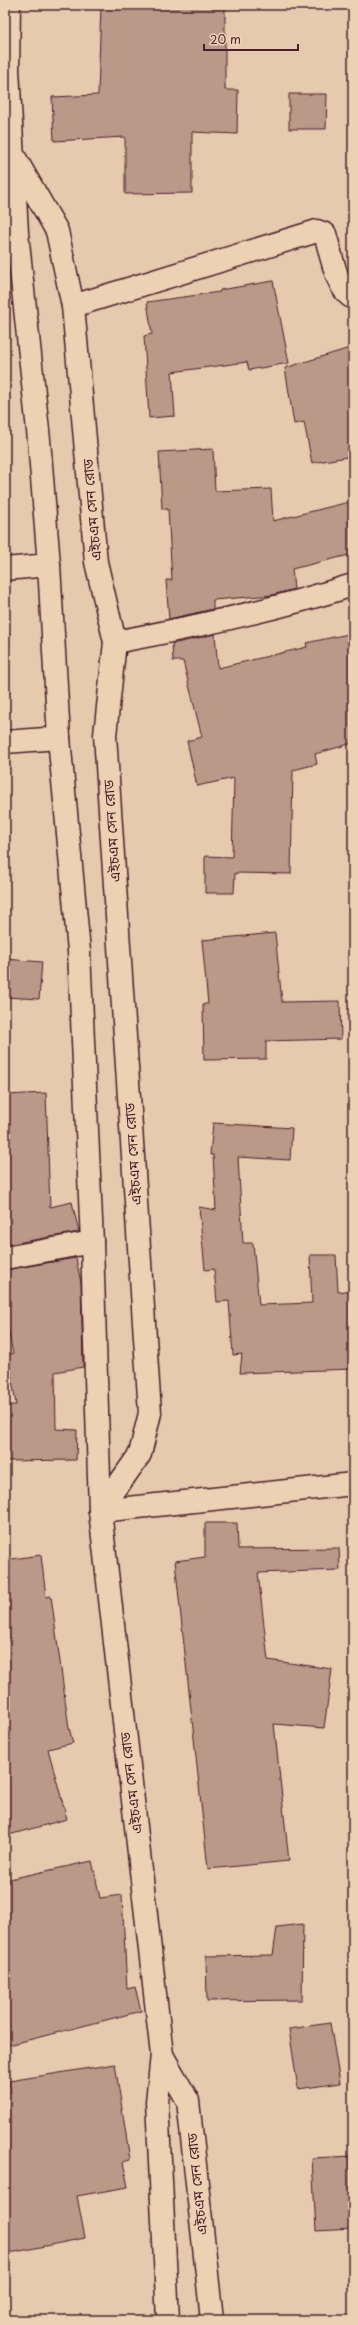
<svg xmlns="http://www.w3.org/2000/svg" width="358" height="2325" viewBox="0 0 358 2325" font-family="'Playpen Sans','Noto Sans Bengali',sans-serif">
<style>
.building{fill:#ba9989;stroke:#4a1f2b}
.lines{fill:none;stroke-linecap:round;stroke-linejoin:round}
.street-casing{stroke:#4a1f2b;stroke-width:25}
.secondary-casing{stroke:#4a1f2b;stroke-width:25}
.street{stroke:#ecd1b3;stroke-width:22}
.secondary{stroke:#ecd1b3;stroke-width:22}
.labels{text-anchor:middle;stroke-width:4;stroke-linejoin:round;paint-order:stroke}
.street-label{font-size:14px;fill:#4a1f2b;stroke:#ecd1b3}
</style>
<rect width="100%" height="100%" fill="#e6caae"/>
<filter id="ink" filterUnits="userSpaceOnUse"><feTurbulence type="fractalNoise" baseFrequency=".025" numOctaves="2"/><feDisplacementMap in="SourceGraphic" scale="8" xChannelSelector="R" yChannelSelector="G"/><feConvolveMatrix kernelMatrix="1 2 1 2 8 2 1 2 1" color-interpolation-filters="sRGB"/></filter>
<g filter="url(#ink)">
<g class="building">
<path d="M101,5H225V90H238L237,134L192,132V193L125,194V137L54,141L52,97L98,95Z"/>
<path d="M289,94H327L326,129H289Z"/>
<path d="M273,281L289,363L249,370L247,362L172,372L175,416L149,418L144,336L152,334L147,302L220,292V290Z"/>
<path d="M353,347V456L312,463L304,422L294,424L285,368Z"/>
<path d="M213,449L215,491L271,489L273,521L353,501V554L292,569L294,589L272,595L213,600V609L169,619L166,580H172L168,509H162L159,452Z"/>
<path d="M353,633V743L315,754L317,764L293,770L291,874L235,873L234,893H205V856L232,857L234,778L197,786L187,741L202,737L183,661H173L172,644L215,634L218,668L307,647L306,643Z"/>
<path d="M275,933L282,1002L340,1001L341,1039L266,1041V1059L204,1060L203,1004H208L202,940Z"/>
<path d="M5,959L42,962L39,999L5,997Z"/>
<path d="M46,1093L50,1207L72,1202L79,1232L5,1245V1095Z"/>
<path d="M213,1123L292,1128L290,1160L238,1157L243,1243H253L259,1305L312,1303L310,1255H336L338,1292L353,1290V1369L240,1373L242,1354L233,1355L229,1301L217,1302L214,1269L205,1270L199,1207L216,1210L213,1155H210Z"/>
<path d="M76,1258L81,1283L83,1367L55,1372L56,1429L77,1430L76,1460L5,1461V1405H16L8,1354H13L5,1314V1270Z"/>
<path d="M205,1523H237L238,1549L339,1548L340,1570L258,1573L268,1660L332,1669L324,1728L274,1724L289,1861L208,1869L175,1561L205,1557Z"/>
<path d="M41,1555L46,1597L51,1596L69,1728L73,1743L48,1749L67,1819L5,1836V1560Z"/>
<path d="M92,1861L100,1898L122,1895L127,1989L135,1987L141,2011L5,2046V1880Z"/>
<path d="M303,1924L302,2000L207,2001L206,1956L273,1955L277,1927Z"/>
<path d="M330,2023L340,2083L298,2089L289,2029Z"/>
<path d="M115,2064L130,2160L123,2162L128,2187L77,2196L85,2238L5,2254V2093L11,2092L9,2081Z"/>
<path d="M353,2156V2229L316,2231L312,2158Z"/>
</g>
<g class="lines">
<defs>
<g id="street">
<path d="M73,306L317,231L325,234C331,252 336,289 353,298"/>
<path d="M115,642C196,627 274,610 353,585"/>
<path d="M5,742L59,738"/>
<path d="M5,1258L92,1242"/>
<path d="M100,1511L353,1484"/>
</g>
<g id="secondary">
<path d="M9,5L8,69L17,233L39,440L49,565L59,738L79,951L92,1242L100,1511L162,2055L157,2102L168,2320"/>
<path d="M15,158L57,231L73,306L96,562L115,642L105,735L150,1413L140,1454L100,1511"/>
<path d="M5,569L49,565"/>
<path d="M162,2055L188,2101L212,2320"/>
</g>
</defs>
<use href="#street" class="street-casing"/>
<use href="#secondary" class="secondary-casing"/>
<use href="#street" class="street"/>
<use href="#secondary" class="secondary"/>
</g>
</g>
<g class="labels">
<g class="street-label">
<text transform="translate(92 510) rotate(-95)" y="5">এইচএম সেন রোড</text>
<text transform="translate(112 831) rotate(-94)" y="5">এইচএম সেন রোড</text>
<text transform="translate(133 1154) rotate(-94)" y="5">এইচএম সেন রোড</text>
<text transform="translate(131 1783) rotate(-97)" y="5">এইচএম সেন রোড</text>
<text transform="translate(197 2184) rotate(-96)" y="5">এইচএম সেন রোড</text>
</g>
</g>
<rect width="358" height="2325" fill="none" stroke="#ecd1b3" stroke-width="20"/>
<rect x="10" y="10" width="338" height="2305" fill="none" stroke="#4a1f2b" stroke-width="1.5" filter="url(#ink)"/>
<path d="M204 44v6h94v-6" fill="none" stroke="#4a1f2b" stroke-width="2"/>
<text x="210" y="44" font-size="12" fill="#4a1f2b" stroke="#ecd1b3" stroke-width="3" paint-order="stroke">20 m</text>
</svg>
